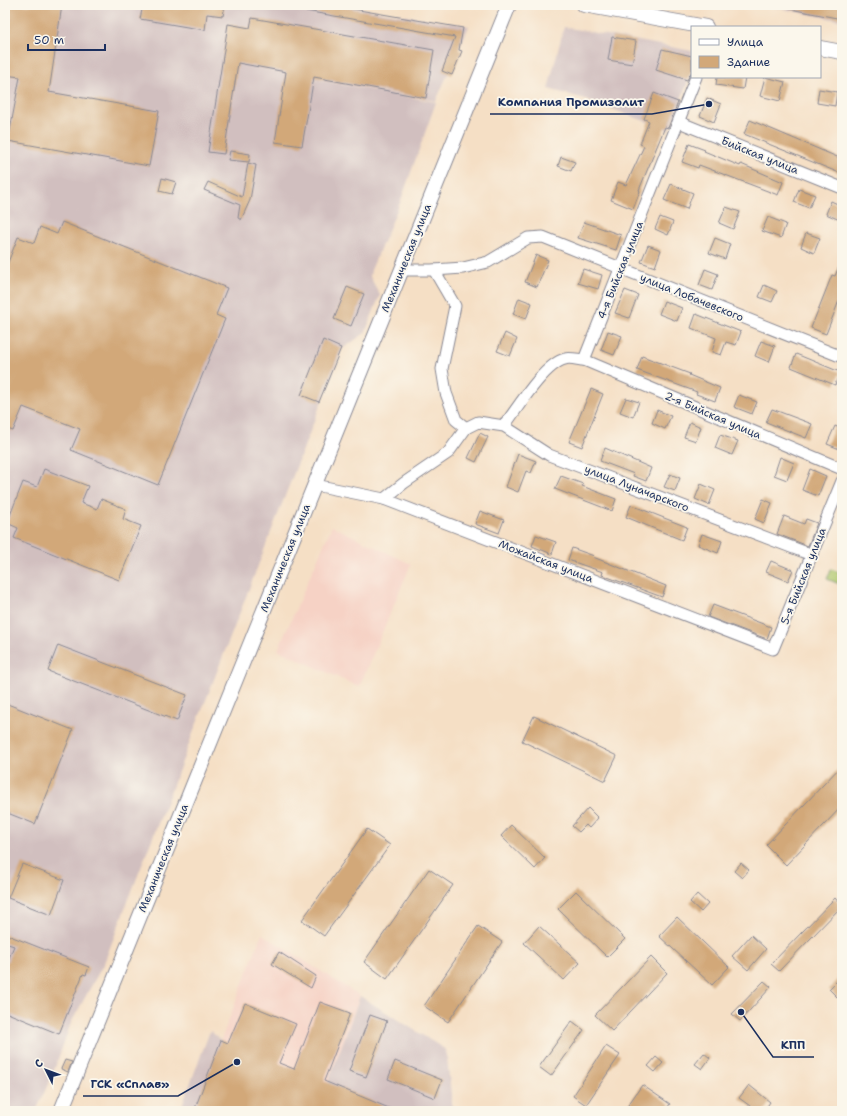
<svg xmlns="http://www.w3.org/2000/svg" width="847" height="1116" viewBox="0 0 847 1116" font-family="'Shantell Sans',sans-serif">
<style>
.built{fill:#f6d2c5}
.industrial{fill:#d1bfbf}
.green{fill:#aec66b;stroke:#647a64}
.building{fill:#d2a879}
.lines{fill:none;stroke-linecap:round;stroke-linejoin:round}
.minor-casing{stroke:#888792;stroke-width:13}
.tertiary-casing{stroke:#888792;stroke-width:16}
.minor{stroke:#fff;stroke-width:11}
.tertiary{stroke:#fff;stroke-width:14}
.labels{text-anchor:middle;stroke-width:3.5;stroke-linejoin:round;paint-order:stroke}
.street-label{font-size:11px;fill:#1b2f5e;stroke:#fbf7ec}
.leader{fill:none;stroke:#1b2f5e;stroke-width:1.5}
.callout-dot{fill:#1b2f5e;stroke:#fbf7ec;stroke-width:1.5}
.callout-label{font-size:12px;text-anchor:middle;font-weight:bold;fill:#1b2f5e;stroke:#fbf7ec;stroke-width:3.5;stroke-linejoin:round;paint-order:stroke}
</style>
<rect width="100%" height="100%" fill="#fbf7ec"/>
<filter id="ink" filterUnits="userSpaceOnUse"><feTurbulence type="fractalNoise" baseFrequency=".025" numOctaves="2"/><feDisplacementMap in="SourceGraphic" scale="8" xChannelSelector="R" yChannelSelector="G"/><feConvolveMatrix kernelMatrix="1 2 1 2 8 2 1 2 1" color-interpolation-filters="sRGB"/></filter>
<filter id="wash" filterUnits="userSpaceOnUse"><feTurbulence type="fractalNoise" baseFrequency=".012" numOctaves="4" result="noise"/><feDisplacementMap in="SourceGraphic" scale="16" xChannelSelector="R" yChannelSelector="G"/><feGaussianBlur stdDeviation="0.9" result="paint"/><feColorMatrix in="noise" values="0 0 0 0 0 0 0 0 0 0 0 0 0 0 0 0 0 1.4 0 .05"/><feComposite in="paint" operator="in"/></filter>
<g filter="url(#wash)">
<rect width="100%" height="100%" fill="#f5dfc5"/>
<g class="built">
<path d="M332,526L411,564L359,687L278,650Z"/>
<path d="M262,934L360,996L328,1083L221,1040Z"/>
</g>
<g class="industrial">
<path d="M5,5H216L215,16L217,5H339L469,26L436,101L234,64L436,102L400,203L371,270L370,277L380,295L365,333L342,349L104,963L71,1023L53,1073L36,1111H5Z"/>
<path d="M763,5H842V21Z"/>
<path d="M564,27L692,51V71L669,130L582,98L548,89Z"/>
<path d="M360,996L446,1050L453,1111H180L210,1031L221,1040L328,1083Z"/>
</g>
<path class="green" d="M831,569L842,573V585L827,579Z"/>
<g id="blocks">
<g class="building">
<path d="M5,5H62L49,92L159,111L149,166L8,141L20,77L5,75Z"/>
<path d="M143,5H225L223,16L207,14L205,30L140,19Z"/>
<path d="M295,5H330L463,28L459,50L462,51L452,75L442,71L455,37L294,9Z"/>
<path d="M790,5H842V19L790,9Z"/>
<path d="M252,18L434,50L426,98L314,77L302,146L275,142L286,72L238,63L224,154L208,152L228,24L250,28Z"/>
<path d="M612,37L636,41L632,64L608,60Z"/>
<path d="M662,49L692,56V71L687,80L656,70Z"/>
<path d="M717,77H745L743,89L716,85Z"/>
<path d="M765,77L785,82L780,101L760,96Z"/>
<path d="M819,89L837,92L835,106L817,103Z"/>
<path d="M654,93L678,102L668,128L665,127L639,190L640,191L633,209L611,200L618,182L626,185L644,146L640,144L649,121L644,119Z"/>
<path d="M707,98L721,104L714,122L700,116Z"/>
<path d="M750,120L842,159V174L744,134Z"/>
<path d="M689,144L705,150L704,151L740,166L741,164L783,182L778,195L699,165L698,168L682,162Z"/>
<path d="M230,151L250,154L249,162L228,160Z"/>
<path d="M561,157L575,162L571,171L558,166Z"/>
<path d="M248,163L256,165L250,200L241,220L238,218L240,205L204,190L208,182L242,197Z"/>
<path d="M162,178L176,182L172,194L159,191Z"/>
<path d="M671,184L693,193L687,209L664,200Z"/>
<path d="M799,189L815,195L809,208L794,202Z"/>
<path d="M831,201L842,206V221L826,214Z"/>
<path d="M726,207L740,212L733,229L719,223Z"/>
<path d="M660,217L673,222L668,235L655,229Z"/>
<path d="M768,217L786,224L781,238L762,231Z"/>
<path d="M62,222L227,288L216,315L225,319L158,485L71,450L80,429L23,407L13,431L5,428V270L18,237L34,243L40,227L57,234Z"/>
<path d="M584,222L621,235L616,250L578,238Z"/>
<path d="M806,233L820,238L814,253L801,247Z"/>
<path d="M715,238L730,244L725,259L709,253Z"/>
<path d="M648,245L661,250L655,267L641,262Z"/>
<path d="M536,255L548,260L537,287L525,282Z"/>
<path d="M842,259V293L826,334L811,328L832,275L835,276Z"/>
<path d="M583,269L602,275L598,289L578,283Z"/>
<path d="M705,269L718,274L712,290L699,285Z"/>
<path d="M764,285L777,291L772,302L759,297Z"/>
<path d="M347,287L364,294L351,326L334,319Z"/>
<path d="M625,290L638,295L629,318L615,313Z"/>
<path d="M519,298L532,303L526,319L513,314Z"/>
<path d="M664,301L682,308L677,321L659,314Z"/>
<path d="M696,314L741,332L736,345L726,342L721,355L712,352L716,338L691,328Z"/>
<path d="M608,331L622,336L614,355L601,350Z"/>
<path d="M505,333L517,339L510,356L497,351Z"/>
<path d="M323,340L341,348L319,402L301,395Z"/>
<path d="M761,341L775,346L769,362L755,356Z"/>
<path d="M796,354L840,372L835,385L791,367Z"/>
<path d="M642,356L690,374L689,375L720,388L715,401L696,394L697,392L637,370Z"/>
<path d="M591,389L603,394L582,447L569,442Z"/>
<path d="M739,395L757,402L752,414L734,407Z"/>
<path d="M626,398L639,402L633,417L620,412Z"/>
<path d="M772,409L812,424L806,438L766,422Z"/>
<path d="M657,410L671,416L665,429L652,423Z"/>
<path d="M690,422L701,427L696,441L684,437Z"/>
<path d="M835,426L842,429V450L827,444Z"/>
<path d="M480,433L488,437L476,462L468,458Z"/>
<path d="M720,435L738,441L732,455L715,448Z"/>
<path d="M605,448L651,468L646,481L633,476L634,474L600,461Z"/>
<path d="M518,454L536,461L531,473L526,471L518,492L506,487Z"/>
<path d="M780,457L794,463L787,480L774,475Z"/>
<path d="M44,469L88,486L81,503L97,509L101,499L126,509L123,519L141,526L119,580L14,538L18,528L7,523L23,482L37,487Z"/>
<path d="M810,469L826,476L818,496L802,490Z"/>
<path d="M670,474L680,478L675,491L664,487Z"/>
<path d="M561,476L583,484L582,486L616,499L612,511L555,489Z"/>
<path d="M701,484L715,490L709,505L695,499Z"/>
<path d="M763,499L772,503L764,523L755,519Z"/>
<path d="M631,505L687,527L682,540L626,517Z"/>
<path d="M480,511L504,520L499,533L475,524Z"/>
<path d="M784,516L804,524L806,519L817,523L808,546L777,534Z"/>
<path d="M702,534L722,541L718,553L698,545Z"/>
<path d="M536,535L556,542L552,554L532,546Z"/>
<path d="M572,548L594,556L593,557L666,586L662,597L602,575L603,572L568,560Z"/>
<path d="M771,561L793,570L788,581L766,572Z"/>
<path d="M713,605L771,627L767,639L708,617Z"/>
<path d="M58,645L187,695L177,721L48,671Z"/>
<path d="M5,703L73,730L35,824L5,812Z"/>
<path d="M534,716L617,756L605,781L522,741Z"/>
<path d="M842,765V806L786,865L766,845Z"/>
<path d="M588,808L598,818L589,828L586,825L579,832L572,826Z"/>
<path d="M511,825L545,858L535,869L501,836Z"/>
<path d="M367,829L390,845L324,936L302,920Z"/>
<path d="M741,863L749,870L742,878L734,871Z"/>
<path d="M22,864L64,880L51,915L8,898Z"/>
<path d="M429,869L453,885L387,979L364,962Z"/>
<path d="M576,891L625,939L607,957L558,909Z"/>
<path d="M697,894L708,904L701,912L690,902Z"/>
<path d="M835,898L842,906L779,971L771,964Z"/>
<path d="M677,917L729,967L712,985L659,936Z"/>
<path d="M478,926L502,942L448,1022L424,1006Z"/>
<path d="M539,926L580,963L564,980L524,943Z"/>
<path d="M5,934L89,967L86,975L83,974L59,1034L5,1012V967L14,946L5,943Z"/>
<path d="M751,935L766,949L748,970L732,956Z"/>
<path d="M279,952L316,976L311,988L272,964Z"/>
<path d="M651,957L667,973L612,1031L595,1015Z"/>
<path d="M842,976V1002L829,989Z"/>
<path d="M764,981L771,987L740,1021L732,1014Z"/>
<path d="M320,1002L350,1013L324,1081L396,1111H194L221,1040L228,1043L245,1003L296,1024L279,1063L294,1069Z"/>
<path d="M370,1015L387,1021L366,1077L349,1071Z"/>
<path d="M572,1021L584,1030L551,1076L539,1067Z"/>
<path d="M606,1046L620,1055L586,1105L573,1096Z"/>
<path d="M704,1053L710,1058L702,1069L695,1064Z"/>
<path d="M656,1057L663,1063L655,1072L648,1066Z"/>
<path d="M65,1060L72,1062L68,1072L61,1069Z"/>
<path d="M395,1061L442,1080L435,1098L388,1079Z"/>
<path d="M642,1085L670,1104L665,1111H624Z"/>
<path d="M749,1085L770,1102L764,1111H757L739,1098Z"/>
</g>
</g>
</g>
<g filter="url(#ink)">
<use href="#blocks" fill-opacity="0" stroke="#888792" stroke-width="1"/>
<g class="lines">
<defs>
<g id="minor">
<path d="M679,122L842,188"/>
<path d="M401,270H434L463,268L488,262L528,238L543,237L842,357"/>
<path d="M434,270L455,306L442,369L446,393L456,420L466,428"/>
<path d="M584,360L842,469"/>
<path d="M504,426C517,409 544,364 565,359C570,357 579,360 584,360L696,77"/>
<path d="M315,485L384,499L773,649L842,481"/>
<path d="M384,499L404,483L448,453L466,428L478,422L504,426L549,455L812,555"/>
</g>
<g id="tertiary">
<path d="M584,5L706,27"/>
<path d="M820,48L842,52"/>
<path d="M61,1111L509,5"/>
</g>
</defs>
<use href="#minor" class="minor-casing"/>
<use href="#tertiary" class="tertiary-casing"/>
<use href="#minor" class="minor"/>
<use href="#tertiary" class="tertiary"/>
</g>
</g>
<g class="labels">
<g class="street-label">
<text transform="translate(760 155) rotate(22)" y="4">Бийская улица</text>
<text transform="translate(406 258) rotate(-68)" y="4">Механическая улица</text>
<text transform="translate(620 270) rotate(-68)" y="4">4-я Бийская улица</text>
<text transform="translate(692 297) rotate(22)" y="4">улица Лобачевского</text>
<text transform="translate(713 415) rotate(23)" y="4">2-я Бийская улица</text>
<text transform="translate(637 488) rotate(21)" y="4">улица Луначарского</text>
<text transform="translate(285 558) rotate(-68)" y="4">Механическая улица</text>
<text transform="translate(546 561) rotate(21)" y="4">Можайская улица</text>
<text transform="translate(803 576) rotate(-68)" y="4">5-я Бийская улица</text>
<text transform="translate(163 858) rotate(-68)" y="4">Механическая улица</text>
</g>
</g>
<path class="leader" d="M709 104L652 114H490M741 1012L773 1057H814M237 1062L178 1096H83"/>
<g class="callout-dot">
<circle cx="709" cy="104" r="4"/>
<circle cx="741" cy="1012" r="4"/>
<circle cx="237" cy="1062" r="4"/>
</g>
<g class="callout-label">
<text x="571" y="106">Компания Промизолит</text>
<text x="793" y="1049">КПП</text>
<text x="130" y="1088">ГСК «Сплав»</text>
</g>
<rect width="847" height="1116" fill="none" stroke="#fbf7ec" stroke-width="20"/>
<rect x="691" y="26" width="130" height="52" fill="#fbf7ec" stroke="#a1a7b3"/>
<rect x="699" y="39" width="20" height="6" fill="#ffffff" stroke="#a1a7b3"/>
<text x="727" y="46" font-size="12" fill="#1b2f5e">Улица</text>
<rect x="699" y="56" width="20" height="12" fill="#d2a879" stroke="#a1a7b3"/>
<text x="727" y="66" font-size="12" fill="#1b2f5e">Здание</text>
<g transform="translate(46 1070) rotate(312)" stroke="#fbf7ec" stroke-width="3" paint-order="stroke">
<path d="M0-3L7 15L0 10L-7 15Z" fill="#1b2f5e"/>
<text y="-6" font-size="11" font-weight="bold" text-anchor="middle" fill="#1b2f5e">С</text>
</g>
<path d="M28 44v6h77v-6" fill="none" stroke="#1b2f5e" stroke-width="2"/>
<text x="34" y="44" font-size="12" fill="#1b2f5e" stroke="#fbf7ec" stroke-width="3" paint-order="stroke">50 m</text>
</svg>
